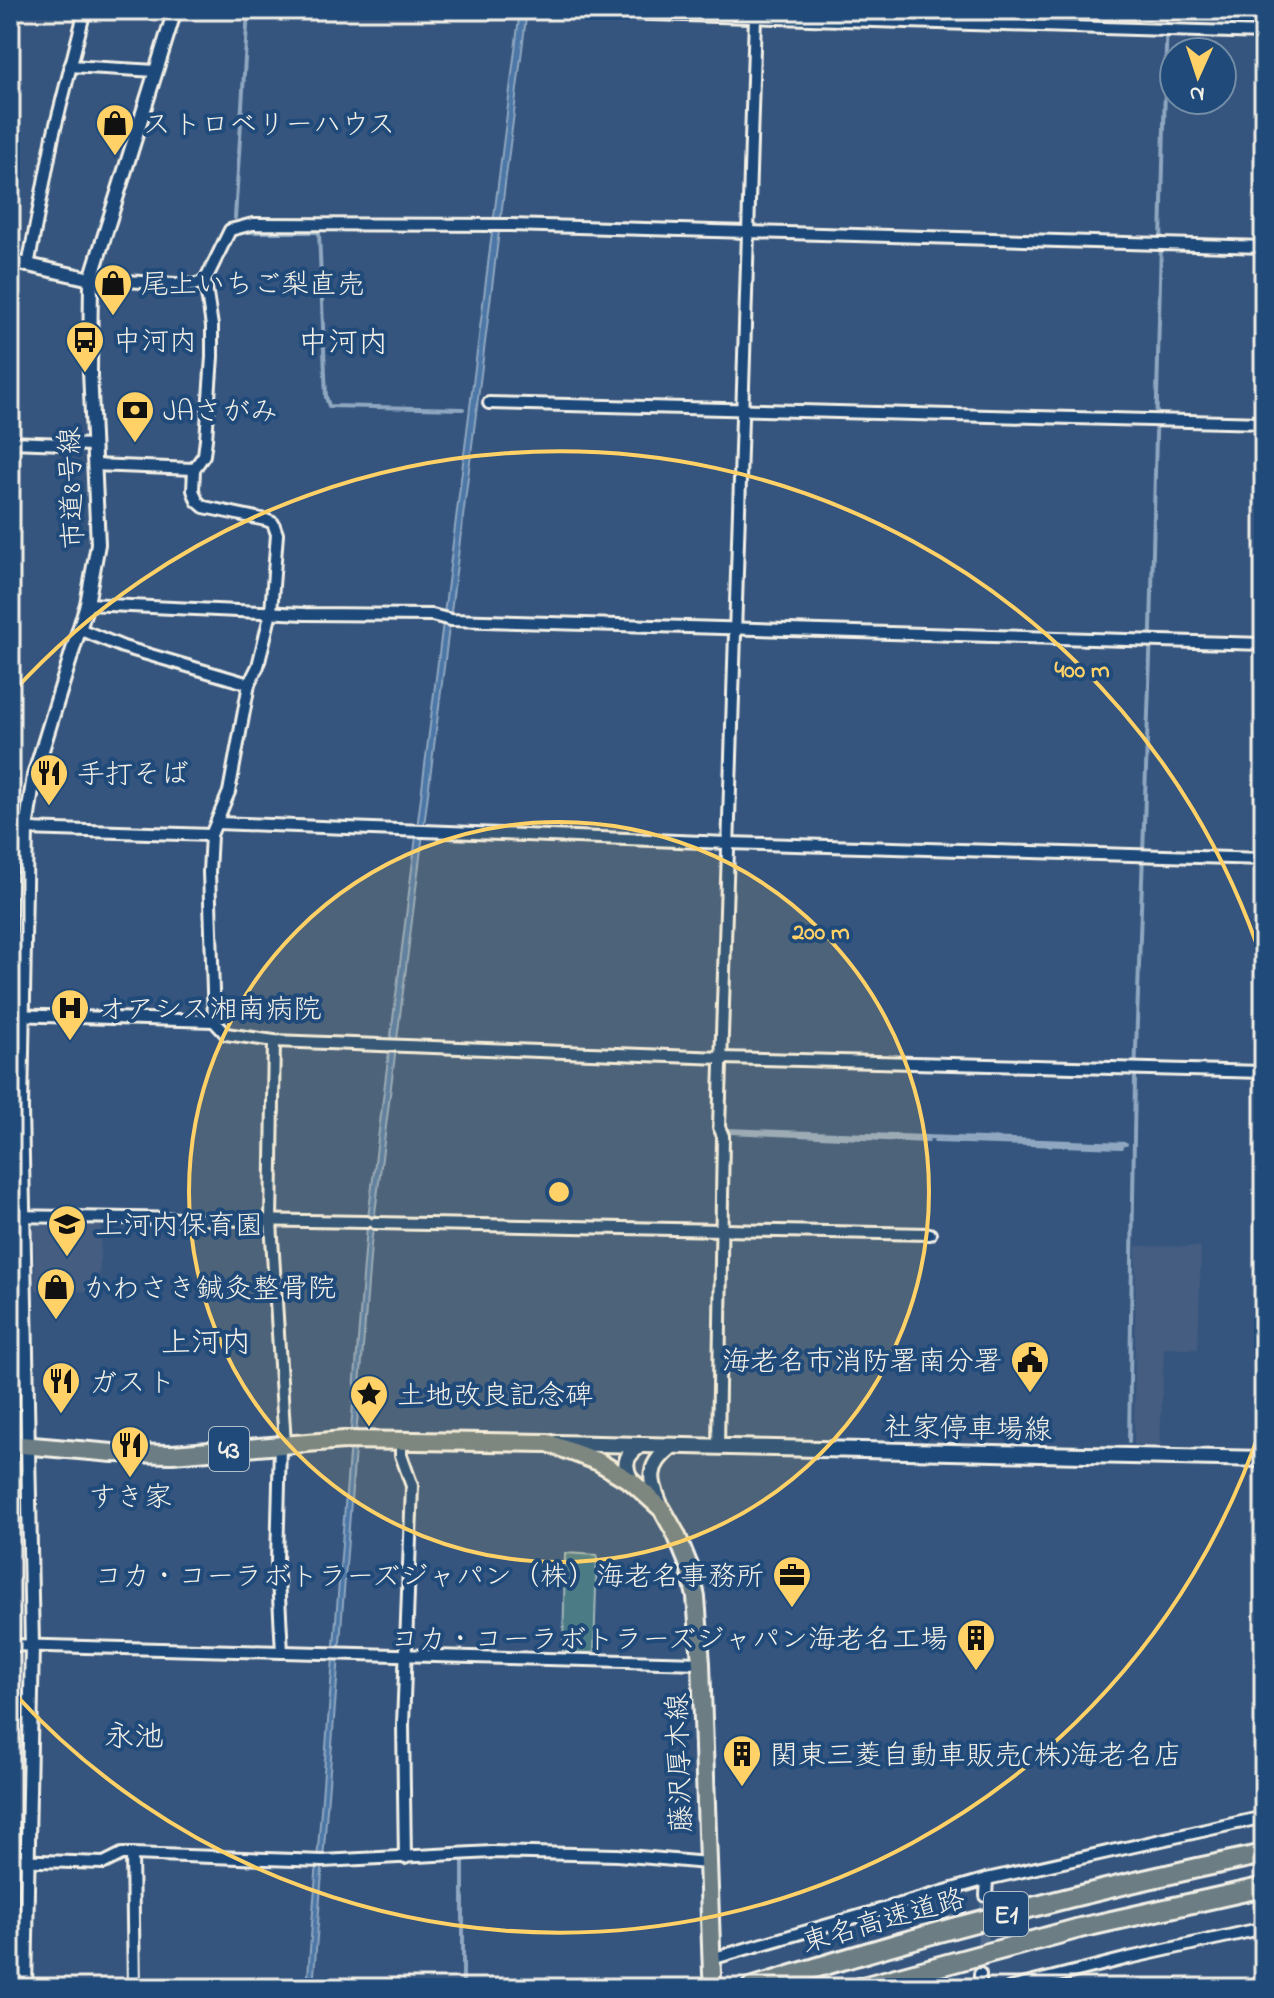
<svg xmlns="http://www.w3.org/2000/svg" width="1274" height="1998" viewBox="0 0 1274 1998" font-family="'Indie Flower','Klee One',sans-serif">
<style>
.built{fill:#445d81}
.green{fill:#4c7c86;stroke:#a0b6b7;stroke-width:2}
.water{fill:#4b76a5;stroke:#8fa7c0;stroke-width:2}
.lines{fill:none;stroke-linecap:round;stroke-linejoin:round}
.stream{stroke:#8fa7c0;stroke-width:4}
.minor-tunnel{stroke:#526c8e;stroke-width:10;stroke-dasharray:10 5;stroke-linecap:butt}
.minor-casing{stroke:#f4f1e8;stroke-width:16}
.tertiary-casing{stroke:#f4f1e8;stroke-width:18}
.secondary-casing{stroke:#f4f1e8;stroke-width:20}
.primary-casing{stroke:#f4f1e8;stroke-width:22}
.motorway-casing{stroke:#f4f1e8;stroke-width:24}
.minor{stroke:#1f4a7a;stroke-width:10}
.tertiary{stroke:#1f4a7a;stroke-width:12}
.secondary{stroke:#1f4a7a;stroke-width:14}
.primary{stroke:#6c7e84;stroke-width:16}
.motorway{stroke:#6c7e84;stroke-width:18}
.ring{fill:none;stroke:#ffd166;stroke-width:4}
.labels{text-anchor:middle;stroke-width:8;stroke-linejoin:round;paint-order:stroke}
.shield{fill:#1f4a7a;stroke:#b4bfc7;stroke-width:2}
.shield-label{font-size:26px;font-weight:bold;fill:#f4f1e8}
.poi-label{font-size:28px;fill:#f4f1e8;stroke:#1f4a7a;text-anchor:start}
.street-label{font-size:28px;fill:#f4f1e8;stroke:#1f4a7a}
.neighbourhood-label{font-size:30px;fill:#f4f1e8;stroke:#1f4a7a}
.centre{fill:#ffd166;stroke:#1f4a7a;stroke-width:4}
.ring-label{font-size:24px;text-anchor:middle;font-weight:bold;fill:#ffd166;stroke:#1f4a7a;stroke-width:8;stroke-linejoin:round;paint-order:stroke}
</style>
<rect width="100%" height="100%" fill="#35557e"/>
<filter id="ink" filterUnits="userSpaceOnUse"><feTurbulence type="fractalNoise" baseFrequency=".0125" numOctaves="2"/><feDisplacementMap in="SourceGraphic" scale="16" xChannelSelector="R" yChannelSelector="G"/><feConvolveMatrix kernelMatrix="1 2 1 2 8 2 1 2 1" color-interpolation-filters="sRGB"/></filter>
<g filter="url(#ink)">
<g class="built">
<path d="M33,1225H101L99,1292L36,1290Z"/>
<path d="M1136,1246L1201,1247L1198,1349L1164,1348L1160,1446L1134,1445Z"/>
</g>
<path class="green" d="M565,1553L597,1555L594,1654L563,1653Z"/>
<path class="water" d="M520,10H527L371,1245L313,1988H307L367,1226Z"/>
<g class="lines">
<g class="stream">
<path d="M235,218L248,10"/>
<path d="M247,232H319L326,397L329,406L463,409"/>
<path d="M728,709L730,640"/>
<path d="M714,1128L718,1138L716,1225"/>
<path d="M726,1130L1126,1144"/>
<path d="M729,1132L928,1141"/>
<path d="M935,1141L1122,1147"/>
<path d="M1129,1442L1135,1077L1151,629L1167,10"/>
<path d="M463,1988V1861"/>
</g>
<path class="minor-tunnel" d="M980,1974L986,1896"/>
<defs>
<g id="minor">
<path d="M522,10L1264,33"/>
<path d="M70,66L156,71"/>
<path d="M28,266L53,136L85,10"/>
<path d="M91,279L193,285L205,281"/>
<path d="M489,403L1264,423"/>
<path d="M10,442L93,445"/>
<path d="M94,465L194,469"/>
<path d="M87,604L305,614L432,615L451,620L1264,644"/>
<path d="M79,629L123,647L249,684"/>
<path d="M217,823L728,843L1264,859"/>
<path d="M26,829L211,835"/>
<path d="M10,1015L214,1021L226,1034L274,1041L722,1058L1264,1072"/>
<path d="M214,1021L209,872L211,835L229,792L249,684L258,666L271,612L277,534L273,523L266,520L204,507L197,501L193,490L194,469L204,455L206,439L212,357V326L205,281L230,230L253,224L510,225L1264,247"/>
<path d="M274,1041L271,1222L285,1444"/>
<path d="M10,1216L367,1222"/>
<path d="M375,1223L930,1234"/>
<path d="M401,1440V1455L412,1486L403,1725L405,1858"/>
<path d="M280,1445L277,1560L282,1652"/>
<path d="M718,1448L723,1136L719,1127L755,17"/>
<path d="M10,1645L701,1663"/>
<path d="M132,1854L134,1988"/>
<path d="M10,1860L104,1863L122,1854H132L323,1861L492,1852L617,1855L707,1863"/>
<path d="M986,1896L987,1879"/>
<path d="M711,1959L987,1879L1264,1817"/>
<path d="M980,1988V1974"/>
<path d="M1010,1988L1129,1958L1264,1928"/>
</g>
<g id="tertiary">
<path d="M10,261L91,279"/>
<path d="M25,1988L32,1645L21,1109L26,829L34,776L87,604L98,544L90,371L91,279L175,10"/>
</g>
<g id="secondary">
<path d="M556,1443L1264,1459"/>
<path d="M632,1482C623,1466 624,1457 639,1446"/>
<path d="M662,1509C650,1482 645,1467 671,1447"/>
</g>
<path id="primary" d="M10,1444L113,1453L172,1454L344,1440L548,1443L599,1462L632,1482L662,1509L676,1534L689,1566L696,1597L701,1663L712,1974"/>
<g id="motorway">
<path d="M751,1988C920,1934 1091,1889 1264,1854"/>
<path d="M859,1988L1080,1928L1264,1887"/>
</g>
</defs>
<use href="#minor" class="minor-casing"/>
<use href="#tertiary" class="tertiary-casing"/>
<use href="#secondary" class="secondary-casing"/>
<use href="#primary" class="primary-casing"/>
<use href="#motorway" class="motorway-casing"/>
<use href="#minor" class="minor"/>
<use href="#tertiary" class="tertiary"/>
<use href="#secondary" class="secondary"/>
<use href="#primary" class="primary"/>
<use href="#motorway" class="motorway"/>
</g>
</g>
<circle cx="559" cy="1192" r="370" fill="#ffd166" fill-opacity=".12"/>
<g class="ring">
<circle cx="559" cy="1192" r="370"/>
<path d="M1263 1421A740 740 0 0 1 13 1692M13 692A740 740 0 0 1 1263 963"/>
</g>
<defs>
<symbol id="shop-pin" viewBox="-11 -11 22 30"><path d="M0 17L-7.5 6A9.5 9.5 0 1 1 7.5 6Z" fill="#ffd166" stroke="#1f4a7a"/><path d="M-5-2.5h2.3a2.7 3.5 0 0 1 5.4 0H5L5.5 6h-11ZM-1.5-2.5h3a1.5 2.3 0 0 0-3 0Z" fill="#111"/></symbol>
<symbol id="bus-pin" viewBox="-11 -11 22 30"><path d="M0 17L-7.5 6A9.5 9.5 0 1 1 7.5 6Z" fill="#ffd166" stroke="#1f4a7a"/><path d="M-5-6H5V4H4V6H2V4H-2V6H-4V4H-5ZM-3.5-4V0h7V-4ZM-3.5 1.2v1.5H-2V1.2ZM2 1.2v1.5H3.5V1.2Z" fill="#111"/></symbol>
<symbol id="bank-pin" viewBox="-11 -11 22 30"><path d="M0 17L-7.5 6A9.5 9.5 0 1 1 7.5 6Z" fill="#ffd166" stroke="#1f4a7a"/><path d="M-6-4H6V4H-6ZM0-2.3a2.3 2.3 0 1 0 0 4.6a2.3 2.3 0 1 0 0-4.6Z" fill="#111"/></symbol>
<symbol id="restaurant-pin" viewBox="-11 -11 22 30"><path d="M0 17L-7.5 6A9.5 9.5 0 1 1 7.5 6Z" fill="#ffd166" stroke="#1f4a7a"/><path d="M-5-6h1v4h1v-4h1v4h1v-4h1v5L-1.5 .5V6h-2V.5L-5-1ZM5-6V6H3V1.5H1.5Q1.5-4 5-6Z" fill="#111"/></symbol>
<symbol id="hospital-pin" viewBox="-11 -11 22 30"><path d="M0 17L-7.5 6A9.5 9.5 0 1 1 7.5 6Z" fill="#ffd166" stroke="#1f4a7a"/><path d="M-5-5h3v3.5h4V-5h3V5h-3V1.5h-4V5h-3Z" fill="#111"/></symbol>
<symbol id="school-pin" viewBox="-11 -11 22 30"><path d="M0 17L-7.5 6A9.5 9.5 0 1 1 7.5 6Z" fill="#ffd166" stroke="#1f4a7a"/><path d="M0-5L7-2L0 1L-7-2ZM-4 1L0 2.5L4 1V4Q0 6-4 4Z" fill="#111"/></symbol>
<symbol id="civic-pin" viewBox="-11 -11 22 30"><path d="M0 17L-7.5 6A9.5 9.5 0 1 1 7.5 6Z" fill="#ffd166" stroke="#1f4a7a"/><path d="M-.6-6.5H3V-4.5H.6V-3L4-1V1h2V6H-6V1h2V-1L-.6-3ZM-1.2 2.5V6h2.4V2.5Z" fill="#111"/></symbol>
<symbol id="sight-pin" viewBox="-11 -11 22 30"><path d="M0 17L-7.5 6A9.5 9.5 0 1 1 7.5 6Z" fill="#ffd166" stroke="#1f4a7a"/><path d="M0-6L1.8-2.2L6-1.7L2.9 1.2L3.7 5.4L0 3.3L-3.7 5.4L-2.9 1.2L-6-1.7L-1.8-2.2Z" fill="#111"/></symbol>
<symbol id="office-pin" viewBox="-11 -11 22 30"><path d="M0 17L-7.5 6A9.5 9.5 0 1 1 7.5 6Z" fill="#ffd166" stroke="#1f4a7a"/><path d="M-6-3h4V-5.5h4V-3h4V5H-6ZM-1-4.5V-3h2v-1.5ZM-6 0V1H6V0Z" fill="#111"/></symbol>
<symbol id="building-pin" viewBox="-11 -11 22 30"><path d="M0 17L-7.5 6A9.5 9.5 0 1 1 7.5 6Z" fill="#ffd166" stroke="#1f4a7a"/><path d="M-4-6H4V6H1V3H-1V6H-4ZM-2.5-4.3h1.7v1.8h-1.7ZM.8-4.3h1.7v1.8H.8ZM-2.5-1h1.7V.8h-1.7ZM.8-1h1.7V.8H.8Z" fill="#111"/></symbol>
</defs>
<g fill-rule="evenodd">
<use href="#shop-pin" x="93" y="101" width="44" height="60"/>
<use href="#shop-pin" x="91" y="261" width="44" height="60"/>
<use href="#bus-pin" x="63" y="318" width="44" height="60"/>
<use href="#bank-pin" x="113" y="388" width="44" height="60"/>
<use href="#restaurant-pin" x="27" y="751" width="44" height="60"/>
<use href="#hospital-pin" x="48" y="986" width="44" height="60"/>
<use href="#school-pin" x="45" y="1202" width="44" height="60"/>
<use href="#shop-pin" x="34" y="1265" width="44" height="60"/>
<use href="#civic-pin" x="1008" y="1338" width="44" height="60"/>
<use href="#restaurant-pin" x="39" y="1359" width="44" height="60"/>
<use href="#sight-pin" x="347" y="1372" width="44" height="60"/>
<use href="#restaurant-pin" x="108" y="1423" width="44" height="60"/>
<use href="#office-pin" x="770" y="1553" width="44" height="60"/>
<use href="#building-pin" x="954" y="1616" width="44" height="60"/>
<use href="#building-pin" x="720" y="1732" width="44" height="60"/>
</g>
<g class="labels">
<g class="shield">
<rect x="209" y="1427" width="40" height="44" rx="6"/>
<rect x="984" y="1892" width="44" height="44" rx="6"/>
</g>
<g class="shield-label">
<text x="229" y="1458">43</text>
<text x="1006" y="1923">E1</text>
</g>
<g class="poi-label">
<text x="143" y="133">ストロベリーハウス</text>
<text x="141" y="293">尾上いちご梨直売</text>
<text x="113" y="350">中河内</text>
<text x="163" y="420">JAさがみ</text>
<text x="77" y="783">手打そば</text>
<text x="98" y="1018">オアシス湘南病院</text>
<text x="95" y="1234">上河内保育園</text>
<text x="84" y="1297">かわさき鍼灸整骨院</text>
<text x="1002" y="1370" text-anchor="end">海老名市消防署南分署</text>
<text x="89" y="1391">ガスト</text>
<text x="397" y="1404">土地改良記念碑</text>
<text x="130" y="1506" text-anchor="middle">すき家</text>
<text x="764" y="1585" text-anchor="end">コカ・コーラボトラーズジャパン（株）海老名事務所</text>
<text x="948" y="1648" text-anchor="end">コカ・コーラボトラーズジャパン海老名工場</text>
<text x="770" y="1764">関東三菱自動車販売(株)海老名店</text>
</g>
<g class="street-label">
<text transform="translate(70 488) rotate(-92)" y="10">市道8号線</text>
<text transform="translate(968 1427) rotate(1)" y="10">社家停車場線</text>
<text transform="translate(678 1763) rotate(-92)" y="10">藤沢厚木線</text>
<text transform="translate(883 1919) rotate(-16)" y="10">東名高速道路</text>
</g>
<g class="neighbourhood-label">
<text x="343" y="352">中河内</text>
<text x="206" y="1352">上河内</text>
<text x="134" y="1746">永池</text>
</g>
</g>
<circle cx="559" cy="1192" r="12" class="centre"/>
<g class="ring-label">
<text x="1082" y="677">400 m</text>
<text x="821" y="939">200 m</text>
</g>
<rect width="1274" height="1998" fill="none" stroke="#1f4a7a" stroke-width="40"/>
<rect x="20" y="20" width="1234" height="1958" fill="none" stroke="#f4f1e8" stroke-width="3" filter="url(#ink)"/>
<g transform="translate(1198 76) rotate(183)"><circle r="38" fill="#1f4a7a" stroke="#748da6" stroke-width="2"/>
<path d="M0-6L14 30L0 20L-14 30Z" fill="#ffd166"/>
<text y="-12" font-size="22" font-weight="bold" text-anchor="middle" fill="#f4f1e8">N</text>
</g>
</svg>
